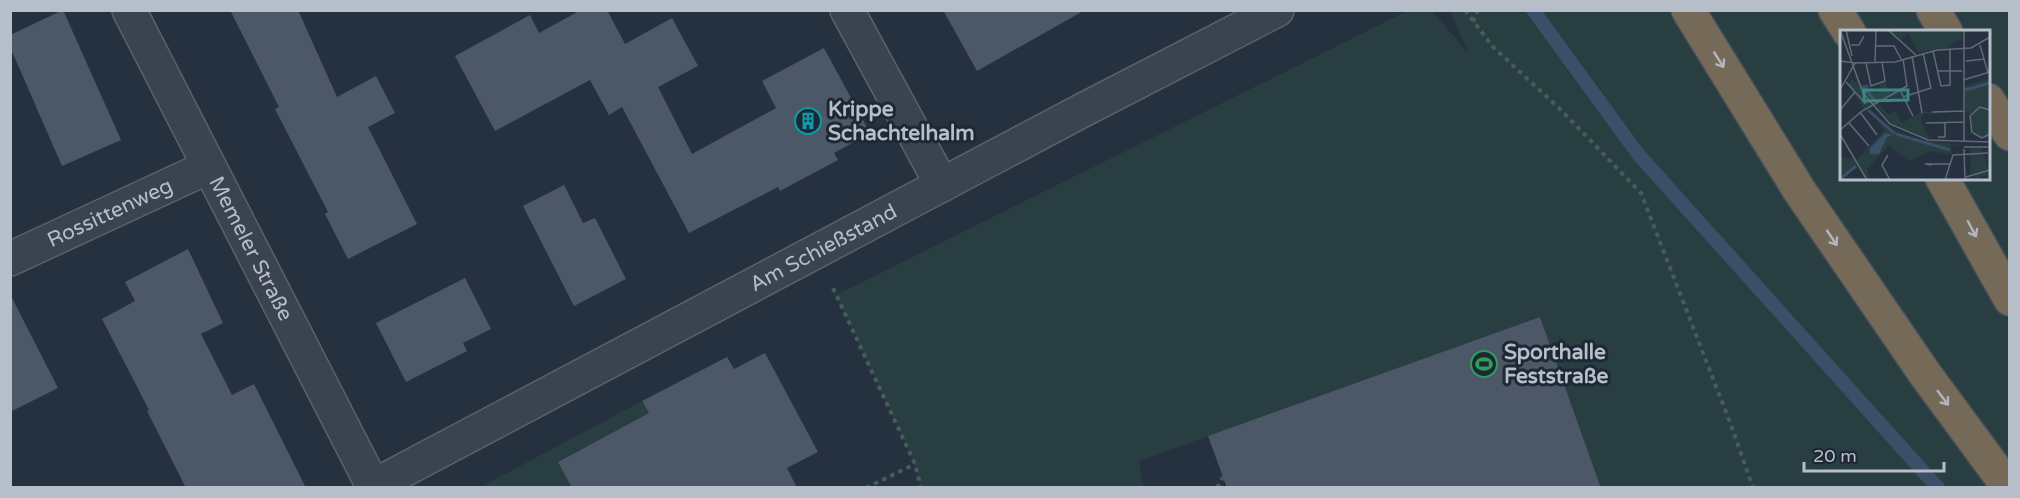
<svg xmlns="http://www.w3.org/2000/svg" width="2020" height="498" viewBox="0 0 2020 498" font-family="'Varela Round',sans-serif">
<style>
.green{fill:#283e41;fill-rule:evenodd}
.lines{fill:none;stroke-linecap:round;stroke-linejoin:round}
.stream{stroke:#3b4f68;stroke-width:14}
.building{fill:#4c5868}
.minor-casing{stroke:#58616d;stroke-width:36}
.highway-casing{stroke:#444e5a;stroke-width:36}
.path{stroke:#465b5d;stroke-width:4;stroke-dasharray:4.5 4.5;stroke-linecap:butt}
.minor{stroke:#3a434f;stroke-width:33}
.highway{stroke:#756957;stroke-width:33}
.oneway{stroke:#b0b6be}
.labels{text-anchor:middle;stroke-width:6;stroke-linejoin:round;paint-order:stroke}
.poi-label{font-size:21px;font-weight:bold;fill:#b6beca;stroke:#1e2835;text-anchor:start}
.street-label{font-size:21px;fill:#b6beca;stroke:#1e2835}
.inset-river{fill:none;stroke:#3b4f68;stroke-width:3}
.inset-road{fill:none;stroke:#606977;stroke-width:1.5}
.view{fill:#398885;fill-opacity:0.15;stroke:#398885;stroke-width:3}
.inset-edge{fill:none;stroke:#b6beca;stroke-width:3}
</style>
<rect width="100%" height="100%" fill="#263140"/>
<g class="green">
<path d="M1407,11H1432L1469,54L1450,11H2009V487H1601L1540,317L1139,461L1143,487H921L915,464L836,295ZM1842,32H1988V178H1842Z"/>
<path d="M642,401L649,413L559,461L572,487L479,488Z"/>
</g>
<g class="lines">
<path class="stream" d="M1533,10L1638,154L1938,488"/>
</g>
<g class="building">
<path d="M63,10L121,140L62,166L10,47V35Z"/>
<path d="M230,10H298L337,97L376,76L395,113L368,127L417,224L348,259L325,214L328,212L275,109L279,107Z"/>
<path d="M581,10H607L625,44L672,18L698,66L658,87L692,154L776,108L762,81L824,48L870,133L834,153L838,160L780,191L778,187L689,233L622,107L609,115L590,80L495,131L455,56L530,15L539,33Z"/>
<path d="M943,10H1085L977,71Z"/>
<path d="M564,185L583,223L595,218L626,279L574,306L523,206Z"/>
<path d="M188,249L223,323L201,334L232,395L254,384L306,488H186L147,411L149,410L102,319L135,301L125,282Z"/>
<path d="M465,278L491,329L463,343L467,351L406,382L376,323Z"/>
<path d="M10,294L58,388L10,412Z"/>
<path d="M1540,317L1601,488H1227L1208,436Z"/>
<path d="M765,353L818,452L787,468L797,488H572L558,462L649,413L642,401L727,357L734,369Z"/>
</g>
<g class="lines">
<defs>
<g id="minor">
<path id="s1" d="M129,10L373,486"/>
<path d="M847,10L942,185"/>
<path id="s2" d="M10,259L208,167"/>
<path id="s3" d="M370,488L1083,110L1277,10"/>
</g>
<g id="highway">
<path d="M1688,10L1799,190L1925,374L2009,488"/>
<path d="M1835,10L1849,32"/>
<path d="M1933,10L1946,32"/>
<path d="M1988,100L2010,134"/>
<path d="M1942,178L2010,299"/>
</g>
</defs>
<use href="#minor" class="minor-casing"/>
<use href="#highway" class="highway-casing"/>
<g class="path">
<path d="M1465,10L1493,47L1560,109L1641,193L1731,425L1753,488"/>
<path d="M1473,22L1478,10"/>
<path d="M833,288L915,464L921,488"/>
<path d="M866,488L915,464"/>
<path d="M1217,488L1223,477"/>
</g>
<use href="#minor" class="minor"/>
<use href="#highway" class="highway"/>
</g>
<defs><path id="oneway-shaft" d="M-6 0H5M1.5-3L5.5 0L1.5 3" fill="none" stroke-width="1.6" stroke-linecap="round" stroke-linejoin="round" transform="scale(1.5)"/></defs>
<g class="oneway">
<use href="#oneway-shaft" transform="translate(1719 60) rotate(58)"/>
<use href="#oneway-shaft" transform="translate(1972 229) rotate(62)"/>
<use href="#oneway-shaft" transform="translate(1832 238) rotate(56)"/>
<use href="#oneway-shaft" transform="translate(1943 398) rotate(53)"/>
</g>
<defs>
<symbol id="building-ring" viewBox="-11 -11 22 22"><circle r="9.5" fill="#1e2835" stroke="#0f9aa8" stroke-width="1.5"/><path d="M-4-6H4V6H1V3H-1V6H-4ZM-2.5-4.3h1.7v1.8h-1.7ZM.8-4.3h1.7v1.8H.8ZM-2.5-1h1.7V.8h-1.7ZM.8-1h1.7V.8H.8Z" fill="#0f9aa8"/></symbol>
<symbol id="stadium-ring" viewBox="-11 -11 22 22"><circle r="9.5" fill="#1e2835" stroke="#2e9e5b" stroke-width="1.5"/><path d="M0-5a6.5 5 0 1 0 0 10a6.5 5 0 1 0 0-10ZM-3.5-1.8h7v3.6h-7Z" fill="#2e9e5b"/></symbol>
</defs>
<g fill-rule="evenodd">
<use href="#building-ring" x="793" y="106" width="30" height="30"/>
<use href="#stadium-ring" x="1469" y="349" width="30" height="30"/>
</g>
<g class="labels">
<g class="poi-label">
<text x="828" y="116">Krippe<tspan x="828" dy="24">Schachtelhalm</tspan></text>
<text x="1504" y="359">Sporthalle<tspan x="1504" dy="24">Feststraße</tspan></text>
</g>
<g class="street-label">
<text dy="7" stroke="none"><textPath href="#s2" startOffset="110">Rossittenweg</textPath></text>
<text dy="7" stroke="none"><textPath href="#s3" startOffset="513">Am Schießstand</textPath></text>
<text dy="7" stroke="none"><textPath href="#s1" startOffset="268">Memeler Straße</textPath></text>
</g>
</g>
<g transform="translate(1840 30)">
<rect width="150" height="150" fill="#263140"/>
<path d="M48,0H123L122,9L112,13L111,17L78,22L68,3L61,10ZM13,43L23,57L29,55L35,64L43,61L39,55L45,52L50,64L37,72L48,84L55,81L62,93L81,82L120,81L121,75L122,82L83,84L81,92L90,109L51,93L35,74L24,80L8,55L12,48L18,55ZM150,48V108L139,107L130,100V83H125L124,56ZM28,79L51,98L75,110L123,115L110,116L113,125L90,121L69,131L49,115L27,139L31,150H27L17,135L0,149V127L17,130L45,100ZM131,118H142L150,144L136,149L134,143L130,144Z" fill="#283e41"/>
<path d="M45,103L53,105L47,107L39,124H30V118Z" fill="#3b4f68"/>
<path class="inset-river" d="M28,56L23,57L35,71M125,60L150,53M28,80L55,104M56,104L110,120M0,149L16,136"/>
<path class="inset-road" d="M0,0L23,63L50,94L88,110L150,112M6,0L12,26M48,0L76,25M124,0V112M11,15H19L24,6M140,15L148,43M35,16H54L61,29M93,21L101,56L110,55V19M72,26L82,83M0,31L15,33L0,60M126,31L145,29M15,33L55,32L97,20L131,18L150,7M26,33L31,56L45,51L42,32M35,33L36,1M98,41H122M123,50L150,42M6,52L26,74M60,60L73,86M63,67L91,58L83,23M0,80L15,62M20,82L37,105M92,82L124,81M130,85L132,103M131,85L140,77L150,80M9,93L29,116M86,93L124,92M0,100L22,81L67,56L63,29M133,103L142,108L150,104M0,104L27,150M98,107H105V92M124,117H150M124,119L125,150M48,125L42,135L50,150M92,135L85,134H110M126,147L150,140M105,150L113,125L148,123"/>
<path class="view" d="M24,60H68V70L24,71Z"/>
<rect width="150" height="150" class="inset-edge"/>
</g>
<rect width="2020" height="498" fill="none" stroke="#b6beca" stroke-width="24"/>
<path d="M1804 462v9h140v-9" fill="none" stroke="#b6beca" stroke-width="3"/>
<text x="1813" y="462" font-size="18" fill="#b6beca" stroke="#1e2835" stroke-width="4.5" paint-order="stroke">20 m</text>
</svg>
